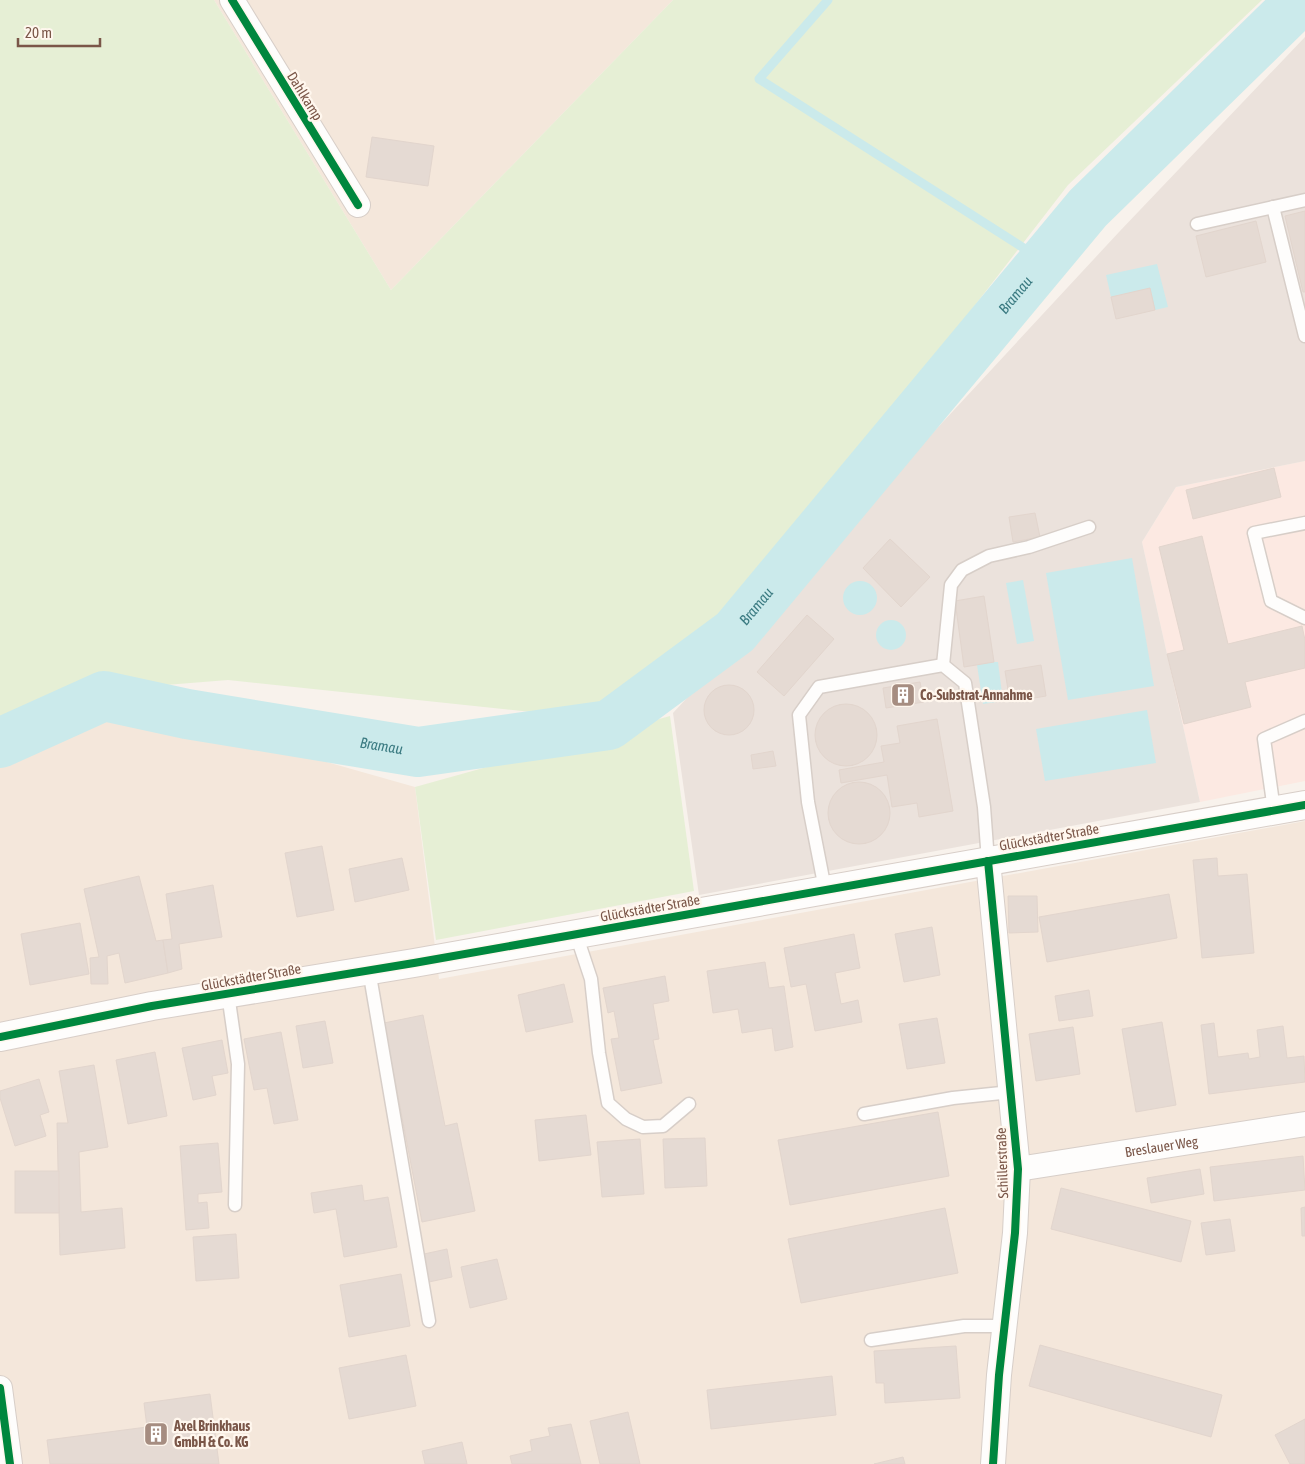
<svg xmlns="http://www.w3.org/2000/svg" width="1305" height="1464" viewBox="0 0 1305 1464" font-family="'Asap Condensed',sans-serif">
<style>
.residential{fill:#f4e7db}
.commercial{fill:#fce9e2}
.industrial{fill:#ebe2dc}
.green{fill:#e6efd5}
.water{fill:#cbeaeb}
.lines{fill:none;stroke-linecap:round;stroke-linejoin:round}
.stream{stroke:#cbeaeb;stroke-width:9}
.river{stroke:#cbeaeb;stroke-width:50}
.building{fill:#e5dad3;stroke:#e2d5cd}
.lane-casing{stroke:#d7cec8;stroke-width:15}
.street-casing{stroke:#d7cec8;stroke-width:26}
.secondary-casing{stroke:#d8cec8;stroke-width:30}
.lane{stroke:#fefdfc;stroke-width:12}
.street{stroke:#fefdfc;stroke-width:24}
.secondary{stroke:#fefdfc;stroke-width:28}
.cycleway-casing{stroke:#fff7ee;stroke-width:11}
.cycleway{stroke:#00873e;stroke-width:8}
.labels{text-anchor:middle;stroke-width:4.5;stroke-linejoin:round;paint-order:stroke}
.street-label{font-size:14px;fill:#7a5648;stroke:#fff7ee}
.poi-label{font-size:14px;font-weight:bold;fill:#7a5648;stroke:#fff7ee;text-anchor:start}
.water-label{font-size:15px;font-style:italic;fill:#3a7a81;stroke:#fff7ee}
</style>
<rect width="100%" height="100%" fill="#f8f2ec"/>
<g class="residential">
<path d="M214,0H673L391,290Z"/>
<path d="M106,711L182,721L415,787L439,979L1305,821V1464H0V756Z"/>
</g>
<path class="commercial" d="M1305,461V781L1200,802L1142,542L1176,487Z"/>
<path class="industrial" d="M1305,37V461L1176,487L1142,542L1200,802L699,895L673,713L1119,232Z"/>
<g class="green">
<path d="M0,0H214L391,290L673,0H1262L1068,185L729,623L608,720L228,680L103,690L0,737Z"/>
<path d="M670,716L694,891L436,940L415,787Z"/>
</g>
<g class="water">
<path d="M1157,264L1168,307L1155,310L1150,288L1111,297L1106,275Z"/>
<path d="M1132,558L1154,686L1068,700L1046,573Z"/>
<path d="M1023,580L1034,641L1017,644L1006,583Z"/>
<circle cx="860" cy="598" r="17"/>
<circle cx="891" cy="635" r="15"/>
<path d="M994,662H998L1003,701L983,704L977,665Z"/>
<path d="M1147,710L1156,763L1045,781L1036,729Z"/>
</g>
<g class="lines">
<path class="stream" d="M828,0L759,79L1044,261"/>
<path class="river" id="s1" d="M0,743L104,696L187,714L418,752L609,725L735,632L1088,208L1301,0"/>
</g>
<g class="building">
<path d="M372,137L434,146L428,186L366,177Z"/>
<path d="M1305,211V292H1303L1285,216Z"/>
<path d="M1256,221L1266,262L1206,277L1196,236Z"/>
<path d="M1150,288L1155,310L1116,319L1111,297Z"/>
<path d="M1274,468L1281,497L1193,519L1186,490Z"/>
<path d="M1035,513L1040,537L1013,542L1009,517Z"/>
<path d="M1202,536L1228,644L1302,626L1305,640V668L1245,682L1251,707L1184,724L1167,654L1184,650L1159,547Z"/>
<path d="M890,539L930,577L901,607L863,568Z"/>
<path d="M984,596L994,662L964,667L955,601Z"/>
<path d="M807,615L834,639L784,696L757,672Z"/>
<path d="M1041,665L1046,696L1010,702L1005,671Z"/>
<path d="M920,682L924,702L886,708L883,688Z"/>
<circle cx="729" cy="710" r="25"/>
<circle cx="846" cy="735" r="31"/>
<path d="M937,719L953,811L919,817L917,803L892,807L887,775L841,783L839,770L884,762L881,746L900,743L897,726Z"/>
<path d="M773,751L776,766L753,769L751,755Z"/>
<circle cx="859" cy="813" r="31"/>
<path d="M322,846L334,910L297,917L285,853Z"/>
<path d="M402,858L409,890L355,902L349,869Z"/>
<path d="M1217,858L1218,876L1247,874L1254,953L1202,958L1193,860Z"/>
<path d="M139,876L156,941L163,940L168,973L125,983L119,953L107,956L108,984H91L90,958L99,957L84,889Z"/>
<path d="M213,885L222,937L179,944L182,969L168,973L163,940L172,939L166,894Z"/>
<path d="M1169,894L1177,938L1047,962L1039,917Z"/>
<path d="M1008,896H1037L1038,932L1009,933Z"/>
<path d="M80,923L89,974L30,985L21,934Z"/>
<path d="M932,927L940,975L904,982L895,934Z"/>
<path d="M854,934L860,968L835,973L841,1004L858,1000L862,1022L815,1031L806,984L791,987L784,948Z"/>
<path d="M765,962L769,988L784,986L793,1047L775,1051L772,1028L742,1033L738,1009L713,1013L707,971Z"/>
<path d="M665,976L669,1001L653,1004L659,1039L653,1040L662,1083L621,1091L611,1039L619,1038L614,1011L608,1013L603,988Z"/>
<path d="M564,984L573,1022L526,1032L518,995Z"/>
<path d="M1089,990L1093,1016L1059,1021L1055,996Z"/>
<path d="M423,1015L445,1126L457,1123L475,1211L422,1222L384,1023Z"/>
<path d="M937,1018L945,1063L907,1069L899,1024Z"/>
<path d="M325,1021L333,1063L303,1068L296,1026Z"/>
<path d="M1162,1022L1176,1105L1136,1112L1122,1029Z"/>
<path d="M1214,1023L1218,1057L1248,1053L1249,1059L1260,1057L1257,1030L1283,1026L1287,1058L1304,1056L1305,1082L1209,1094L1201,1025Z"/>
<path d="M1073,1027L1080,1074L1036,1081L1029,1034Z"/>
<path d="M281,1032L298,1120L274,1124L267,1088L254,1090L244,1039Z"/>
<path d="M222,1040L228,1073L212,1076L216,1095L193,1100L182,1048Z"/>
<path d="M155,1052L167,1116L128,1124L116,1060Z"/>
<path d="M94,1065L108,1147L79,1152L81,1212L122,1208L125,1248L60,1255L57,1123H68L59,1071Z"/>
<path d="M39,1079L49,1112L40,1115L46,1136L15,1146L0,1098V1091Z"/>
<path d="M938,1112L949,1176L790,1205L778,1140Z"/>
<path d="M586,1115L591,1155L539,1161L535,1120Z"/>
<path d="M705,1138L707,1186L665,1188L663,1139Z"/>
<path d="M640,1139L644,1194L602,1197L597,1142Z"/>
<path d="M218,1143L222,1192L198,1194V1203L207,1202L209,1228L186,1230L180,1146Z"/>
<path d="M1303,1156L1305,1190L1214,1201L1210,1167Z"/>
<path d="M1200,1169L1204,1194L1151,1203L1147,1178Z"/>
<rect x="15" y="1171" width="44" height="42"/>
<path d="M362,1185L364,1201L388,1197L397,1247L344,1257L336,1209L314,1213L311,1193Z"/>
<path d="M1061,1188L1191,1221L1181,1262L1051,1229Z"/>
<path d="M1305,1207V1236H1302L1301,1208Z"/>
<path d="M945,1208L958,1273L801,1303L788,1239Z"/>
<path d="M1230,1219L1235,1251L1206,1255L1201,1223Z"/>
<path d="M236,1234L239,1278L196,1281L193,1237Z"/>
<path d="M447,1249L452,1277L429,1282L424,1254Z"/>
<path d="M497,1259L507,1299L470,1308L461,1267Z"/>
<path d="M401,1274L410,1326L349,1337L340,1285Z"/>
<path d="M1040,1345L1222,1395L1211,1437L1029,1386Z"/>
<path d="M956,1346L960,1398L885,1403L884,1383H876L874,1351Z"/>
<path d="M406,1355L416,1406L349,1419L339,1368Z"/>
<path d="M832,1376L836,1415L711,1429L707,1390Z"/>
<path d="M210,1394L219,1464H50L47,1440L147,1427L144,1403Z"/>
<path d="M628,1412L640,1464H600L590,1421Z"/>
<path d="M1305,1419V1464H1290L1275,1435Z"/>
<path d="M571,1424L581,1464H512L510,1456L532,1451L530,1440L550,1436L548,1428Z"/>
<path d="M462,1442L467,1464H425L422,1451Z"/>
<path d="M903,1457L905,1464H874Z"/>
</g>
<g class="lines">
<defs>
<g id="lane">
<path d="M1273,207L1305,336"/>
<path d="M1197,224L1305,200"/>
<path d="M1305,523L1254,533L1271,601L1305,618"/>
<path d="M943,665L951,585L962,570L989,556L1029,547L1089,527"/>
<path d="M1274,810L1264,739L1305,721"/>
<path d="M825,889L808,802L799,715L819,687L943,665L965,683L984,807L988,861"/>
<path d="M576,934L591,979L599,1053L608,1103L626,1119L643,1127L663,1126L689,1104"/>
<path d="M369,970L429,1321"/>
<path d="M228,994L238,1064L235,1205"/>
<path d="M864,1114L953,1098L1011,1092"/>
<path d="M871,1340L964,1326H1005"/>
</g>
<g id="street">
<path d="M232,0L358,205"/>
<path d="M988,861L1018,1169L1015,1233L999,1375L993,1464"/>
<path id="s2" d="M1018,1169L1305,1124"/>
<path d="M0,1388L10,1464"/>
</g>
<path id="secondary" d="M0,1037L152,1006L414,963L1305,805"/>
</defs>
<use href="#lane" class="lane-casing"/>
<use href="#street" class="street-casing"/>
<use href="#secondary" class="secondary-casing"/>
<use href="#lane" class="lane"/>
<use href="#street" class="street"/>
<use href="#secondary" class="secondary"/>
<defs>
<g id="cycleway">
<path d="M232,0L358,205"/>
<path d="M988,861L1018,1169L1015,1233L999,1375L993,1464"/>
<path d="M0,1037L152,1006L414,963L1305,805"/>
<path d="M0,1388L10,1464"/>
</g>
</defs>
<use href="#cycleway" class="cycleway-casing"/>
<use href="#cycleway" class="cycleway"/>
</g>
<defs>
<symbol id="building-square" viewBox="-11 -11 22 22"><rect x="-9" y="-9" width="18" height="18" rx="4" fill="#a68d81" stroke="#fff7ee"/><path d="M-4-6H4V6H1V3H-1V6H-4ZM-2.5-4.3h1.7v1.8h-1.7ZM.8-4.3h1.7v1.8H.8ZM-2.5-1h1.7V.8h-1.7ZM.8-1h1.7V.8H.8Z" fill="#fff"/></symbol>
</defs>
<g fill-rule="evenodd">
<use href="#building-square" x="889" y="681" width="28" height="28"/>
<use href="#building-square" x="142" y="1420" width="28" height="28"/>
</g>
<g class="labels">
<g class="street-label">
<text transform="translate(305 96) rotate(58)" y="5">Dahlkamp</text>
<text transform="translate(1049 837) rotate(-10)" y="5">Glückstädter Straße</text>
<text transform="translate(650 908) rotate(-10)" y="5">Glückstädter Straße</text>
<text transform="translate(251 977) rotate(-10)" y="5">Glückstädter Straße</text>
<text dy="5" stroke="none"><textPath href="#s2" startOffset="145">Breslauer Weg</textPath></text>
<text transform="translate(1002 1163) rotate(-92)" y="5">Schillerstraße</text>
</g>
<g class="poi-label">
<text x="920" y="700">Co-Substrat-Annahme</text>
<text x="174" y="1431">Axel Brinkhaus<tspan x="174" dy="16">GmbH &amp; Co. KG</tspan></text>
</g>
<g class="water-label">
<text dy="5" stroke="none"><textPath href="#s1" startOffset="1221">Bramau</textPath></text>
<text dy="5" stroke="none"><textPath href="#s1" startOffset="816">Bramau</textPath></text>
<text dy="5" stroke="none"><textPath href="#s1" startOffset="396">Bramau</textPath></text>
</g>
</g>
<path d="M18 38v8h82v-8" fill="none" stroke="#7a5648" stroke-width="2.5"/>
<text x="25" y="38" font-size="15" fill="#7a5648" stroke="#fff7ee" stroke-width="4" paint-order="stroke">20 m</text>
</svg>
